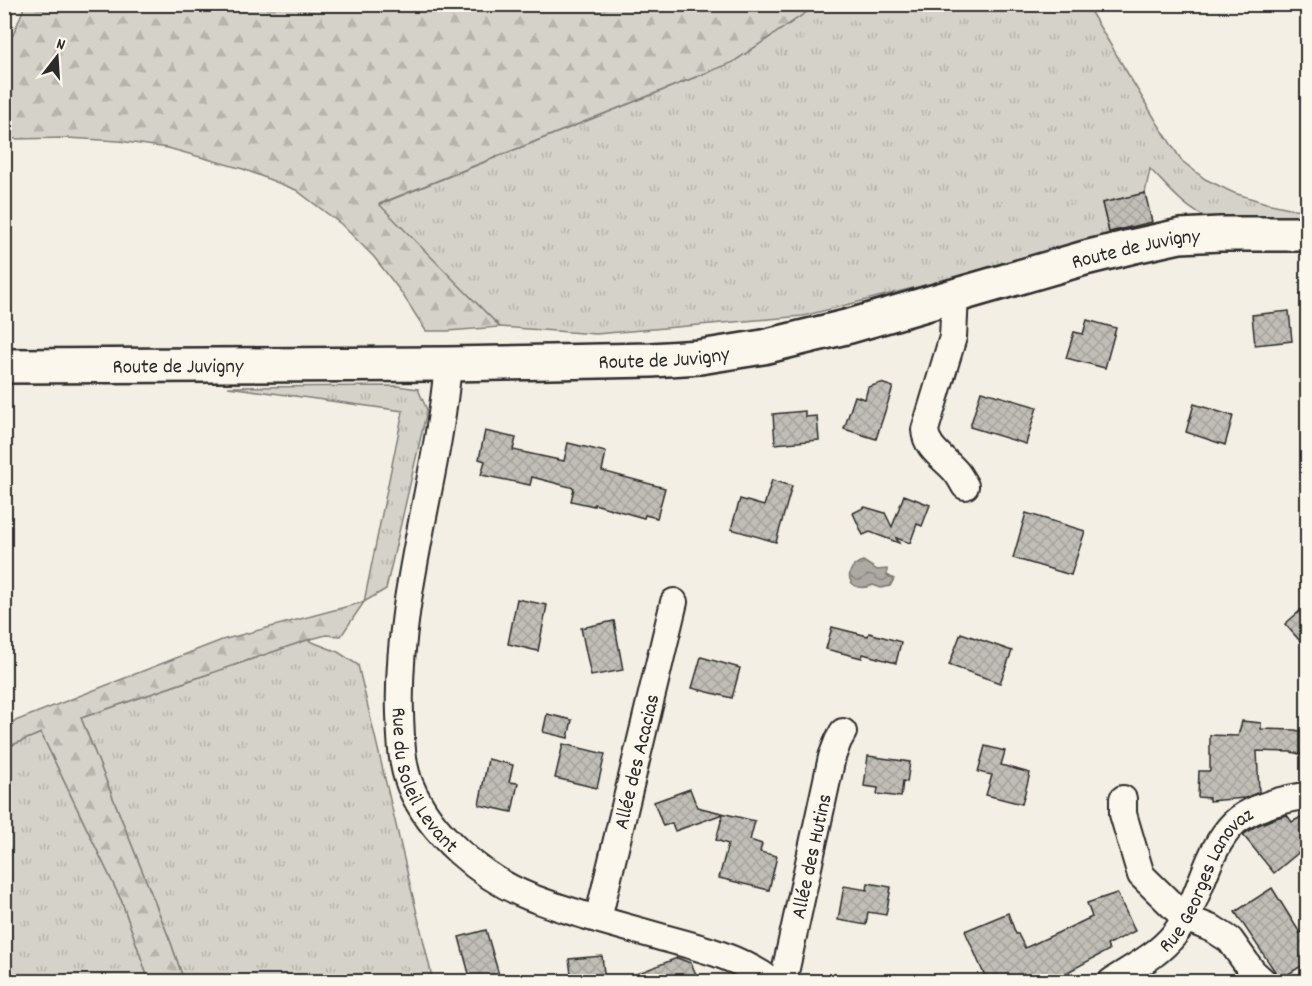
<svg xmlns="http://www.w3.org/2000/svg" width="1312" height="986" viewBox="0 0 1312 986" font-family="Dekko,sans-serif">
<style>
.grass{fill:url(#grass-tufts);stroke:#807e7a;stroke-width:1.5}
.forest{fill:url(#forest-firs);stroke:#807e7a;stroke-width:1.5}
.water{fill:url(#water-waves);stroke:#787772;stroke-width:1.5}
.building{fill:url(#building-cross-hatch);stroke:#2b2b2b;stroke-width:1.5}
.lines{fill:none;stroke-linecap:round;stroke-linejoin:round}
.street-casing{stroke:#2b2b2b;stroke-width:30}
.secondary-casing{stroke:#2b2b2b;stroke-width:38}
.street{stroke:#fbf7ec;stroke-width:26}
.secondary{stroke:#fbf7ec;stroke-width:33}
.labels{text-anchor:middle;stroke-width:4.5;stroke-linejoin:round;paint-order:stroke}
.street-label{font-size:21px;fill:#2b2b2b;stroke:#fbf7ec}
</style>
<defs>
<pattern id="grass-tufts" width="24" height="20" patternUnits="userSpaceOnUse" patternTransform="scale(1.5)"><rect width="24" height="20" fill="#d5d2c9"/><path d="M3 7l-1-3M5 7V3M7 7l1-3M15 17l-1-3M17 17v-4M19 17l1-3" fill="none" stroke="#b7b4ad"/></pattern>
<pattern id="forest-firs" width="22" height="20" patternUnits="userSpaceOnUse" patternTransform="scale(1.5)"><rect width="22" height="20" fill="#d5d2c9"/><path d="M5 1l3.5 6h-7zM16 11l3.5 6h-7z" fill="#b7b4ad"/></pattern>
<pattern id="water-waves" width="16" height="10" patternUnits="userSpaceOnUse" patternTransform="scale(1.5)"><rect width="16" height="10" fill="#aca9a2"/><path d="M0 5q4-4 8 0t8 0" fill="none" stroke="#8c8a84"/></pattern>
<pattern id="building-cross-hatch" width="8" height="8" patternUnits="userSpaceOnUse" patternTransform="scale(1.5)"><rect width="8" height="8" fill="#c0beb6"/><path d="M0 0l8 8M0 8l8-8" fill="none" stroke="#a5a39d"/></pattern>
</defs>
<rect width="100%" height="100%" fill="#f3efe4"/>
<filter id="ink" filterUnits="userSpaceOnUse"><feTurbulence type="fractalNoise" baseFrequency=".0167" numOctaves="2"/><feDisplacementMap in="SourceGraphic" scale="12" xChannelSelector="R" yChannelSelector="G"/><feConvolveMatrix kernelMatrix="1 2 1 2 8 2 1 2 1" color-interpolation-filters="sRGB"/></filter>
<g filter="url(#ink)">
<g class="grass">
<path d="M1086,4L1158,124L1182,161L1205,179L1234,193L1266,203L1294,209L1307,210L1308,219H1210C1185,209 1169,188 1150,169L1145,193L1102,203L1110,238L803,316L596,334L500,327L378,205L733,62L817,5Z"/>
<path d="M397,386L418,389L427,410L386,589L364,602L403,411L228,387Z"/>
<path d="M307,640L338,652L358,665L433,981H184L171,943L81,718Z"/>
<path d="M41,733L122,902L149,981L5,982V748Z"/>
</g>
<g class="forest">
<path d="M23,5V4L817,5L733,62L379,204L500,327L448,331H426L401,292L374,257L341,224L296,190L243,169L168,148L119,141L67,138L12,139L5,140V39L13,35L23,10Z"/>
<path d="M364,602L341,636L326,635L304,641L81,718L171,943L184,981H149L122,902L41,733L5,748V725L222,640Z"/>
</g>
<path class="water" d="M863,561L877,570L887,569V575L894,579L890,586L881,588L873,585C847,596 841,567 863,561Z"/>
<g class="building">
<path d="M1145,193L1152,222L1109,232L1102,203Z"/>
<path d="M1289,311L1292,341L1255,345L1252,315Z"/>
<path d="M1087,320L1116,328L1105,368L1066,358L1074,332L1083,334Z"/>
<path d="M881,383L893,387L876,439L844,429L855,396L865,399L868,387Z"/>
<path d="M981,391L1037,407L1026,444L970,427Z"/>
<path d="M1194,404L1233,416L1225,445L1186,432Z"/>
<path d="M805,411V417L817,416L819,440L775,444L773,414Z"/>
<path d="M485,431L516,438L513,450L564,461L568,443L606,452L602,471L665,488L657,518L645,515L644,518L594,504V506L571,501L574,488L532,477L530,485L481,475L485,461L479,459Z"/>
<path d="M772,480L792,486L776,542L731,529L740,499L764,506Z"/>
<path d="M904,495L930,505L922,526L917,524L910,543L896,538L899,543L870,532L863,535L853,513L865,507L885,513L892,527Z"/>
<path d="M1026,513L1085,531L1071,575L1013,558Z"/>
<path d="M517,599L547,605L538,651L508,644Z"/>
<path d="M1308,604V650L1285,624Z"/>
<path d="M614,621L623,670L591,676L581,628Z"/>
<path d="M832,627L868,636L869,633L901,642L896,663L863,654L862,658L826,649Z"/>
<path d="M961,633L1012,651L1000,683L949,665Z"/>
<path d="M701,657L740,668L732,698L692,688Z"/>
<path d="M547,714L572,720L568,738L543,732Z"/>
<path d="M1242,721L1261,723V729L1295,730L1308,733V756L1291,752L1257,751L1259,792L1245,798L1209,801V798L1198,797L1199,771H1210V735L1238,736Z"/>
<path d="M563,744L605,754L597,788L555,778Z"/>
<path d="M985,746L1005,751L1001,765L1030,773L1022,804L986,795L992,775L978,772Z"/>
<path d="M868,756L910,762L907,782L903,781L901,797L877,794L878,788L864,786Z"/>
<path d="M488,759L513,765L509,782L518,783L512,812L479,805Z"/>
<path d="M690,789L697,807L755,821L750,840L762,844L760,852L777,856L769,890L719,878L728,844L716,840L723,814L675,831L672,823L663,826L654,802Z"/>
<path d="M1308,813V845L1274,873L1243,835L1256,826L1276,818L1287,815L1292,822Z"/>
<path d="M868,883L891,887L886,915L868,912L866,925L838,920L844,886L867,890Z"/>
<path d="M1272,888L1300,933L1308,926V962L1280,979L1235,912Z"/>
<path d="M1117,893L1135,931L1107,945L1109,950L1051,981H987L965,931L1008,913L1016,934H1018L1025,948L1092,917L1087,903Z"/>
<path d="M486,930L499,975L471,981L459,937Z"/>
<path d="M602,956L605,981H572L569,959Z"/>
<path d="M677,958L691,963L699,981H622L621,980Z"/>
</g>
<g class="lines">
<defs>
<g id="street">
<path d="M955,295L953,337L925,430C926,449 946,459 957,473C960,477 962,481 965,486"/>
<path id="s1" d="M448,364C438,481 396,596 400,714C401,737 401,763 410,785C430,834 482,878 530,897C573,914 619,925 664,938C702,948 741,958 773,982"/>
<path d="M1123,799V814L1141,875L1185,918L1213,929L1230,940L1252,971L1264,982"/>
<path id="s2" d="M598,919L674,602"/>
<path id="s3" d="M783,982L832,757L838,741L843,732"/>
<path id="s4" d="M1111,982C1132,968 1158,955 1174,935C1201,902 1204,852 1235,822C1242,816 1250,812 1259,808C1275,802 1290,797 1308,796"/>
</g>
<g id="secondary">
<path id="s5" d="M4,366L448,364L651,360L700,357L763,347L850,326L1085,258L1130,247L1180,236L1220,234H1308"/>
</g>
</defs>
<use href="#street" class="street-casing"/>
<use href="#secondary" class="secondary-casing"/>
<use href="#street" class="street"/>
<use href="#secondary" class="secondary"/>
</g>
</g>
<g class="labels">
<g class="street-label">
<text dy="7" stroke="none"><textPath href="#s5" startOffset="1146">Route de Juvigny</textPath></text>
<text dy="7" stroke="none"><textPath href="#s5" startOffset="660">Route de Juvigny</textPath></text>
<text dy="7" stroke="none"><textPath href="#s5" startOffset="174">Route de Juvigny</textPath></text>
<text dy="7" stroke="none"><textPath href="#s2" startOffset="162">Allée des Acacias</textPath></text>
<text dy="7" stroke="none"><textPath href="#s1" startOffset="426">Rue du Soleil Levant</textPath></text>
<text dy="7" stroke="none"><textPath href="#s3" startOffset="129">Allée des Hutins</textPath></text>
<text dy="7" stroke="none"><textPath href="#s4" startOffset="144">Rue Georges Lanovaz</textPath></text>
</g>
</g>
<rect width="1312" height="986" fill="none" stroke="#fbf7ec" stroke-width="24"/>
<rect x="12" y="12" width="1288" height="962" fill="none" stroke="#2b2b2b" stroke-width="2" filter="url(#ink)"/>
<g transform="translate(57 57) rotate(17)" stroke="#fbf7ec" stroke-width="4.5" paint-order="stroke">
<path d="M0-4.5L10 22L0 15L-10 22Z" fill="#2b2b2b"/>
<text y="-9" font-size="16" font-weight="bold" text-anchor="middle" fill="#2b2b2b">N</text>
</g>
</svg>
